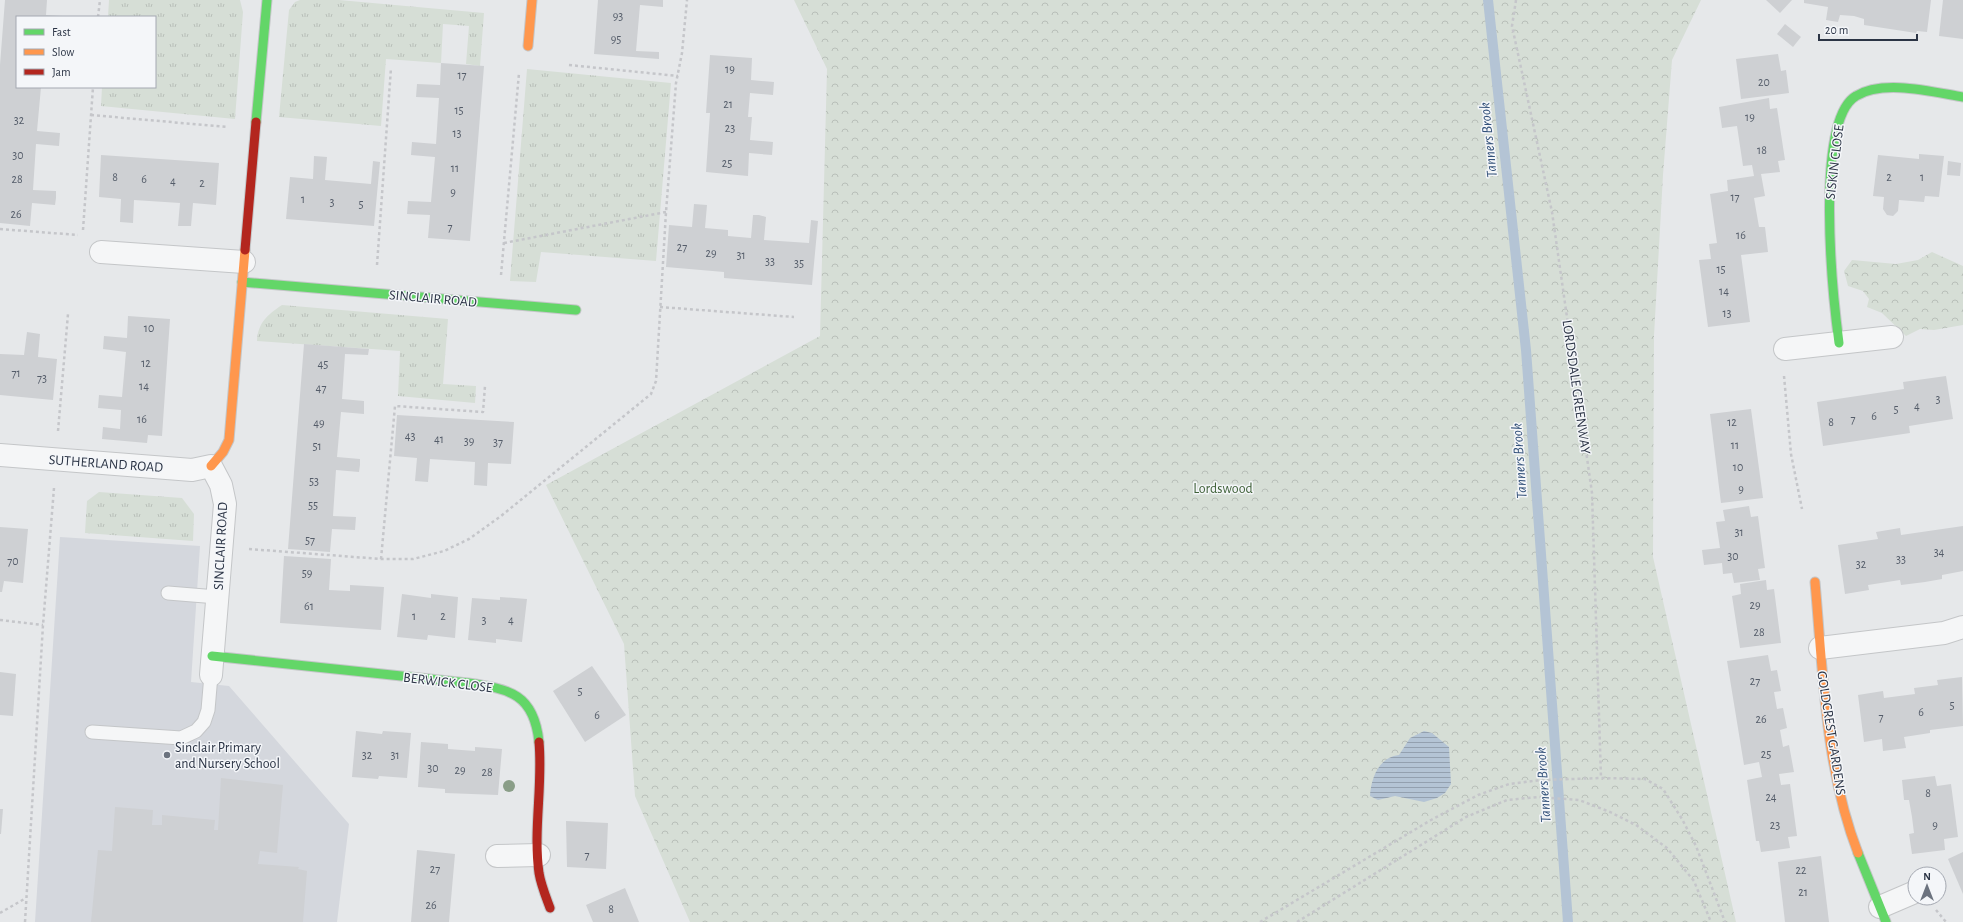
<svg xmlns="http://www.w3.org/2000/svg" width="1963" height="922" viewBox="0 0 1963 922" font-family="'Alegreya Sans',sans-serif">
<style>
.built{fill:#d4d7dd}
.grass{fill:url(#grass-tufts)}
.forest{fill:url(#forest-crowns)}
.water{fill:url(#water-rules)}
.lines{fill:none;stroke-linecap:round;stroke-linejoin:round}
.stream{stroke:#b4c4d5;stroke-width:10}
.building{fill:#ced0d3}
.lane-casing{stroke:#c4c6c8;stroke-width:15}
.street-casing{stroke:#c4c6c8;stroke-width:24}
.fast-casing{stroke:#c4c6c8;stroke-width:11}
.slow-casing{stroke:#c4c6c8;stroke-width:11}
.jam-casing{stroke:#c4c6c8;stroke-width:11}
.path{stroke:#c5c6ca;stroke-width:2.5;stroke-dasharray:3 3;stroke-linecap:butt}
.lane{stroke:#f5f6f7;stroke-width:13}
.street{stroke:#f5f6f7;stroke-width:22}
.fast{stroke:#63d668;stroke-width:9}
.slow{stroke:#ff974d;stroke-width:9}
.jam{stroke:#b3261e;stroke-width:9}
.tree{fill:#8a9e88}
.poi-dot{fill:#6c737f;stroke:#f4f6f9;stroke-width:1.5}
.labels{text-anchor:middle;stroke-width:3;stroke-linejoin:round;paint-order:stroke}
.number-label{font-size:12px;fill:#545c69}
.street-label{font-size:14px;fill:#2b3445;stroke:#f4f6f9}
.park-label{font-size:14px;fill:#3f6138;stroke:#f4f6f9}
.poi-label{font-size:14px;fill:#2b3445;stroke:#f4f6f9;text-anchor:start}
.water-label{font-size:15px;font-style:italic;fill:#34527a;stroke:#f4f6f9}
</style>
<defs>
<pattern id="grass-tufts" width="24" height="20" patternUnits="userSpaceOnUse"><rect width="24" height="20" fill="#d6ded6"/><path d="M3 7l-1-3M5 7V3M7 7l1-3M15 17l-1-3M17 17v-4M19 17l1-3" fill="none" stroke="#b8bfb9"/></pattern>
<pattern id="forest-crowns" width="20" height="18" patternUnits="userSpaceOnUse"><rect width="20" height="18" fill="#d6ded6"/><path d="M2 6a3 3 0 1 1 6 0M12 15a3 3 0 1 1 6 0" fill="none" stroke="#b8bfb9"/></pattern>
<pattern id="water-rules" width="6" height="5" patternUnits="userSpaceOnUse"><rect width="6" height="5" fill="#b4c4d5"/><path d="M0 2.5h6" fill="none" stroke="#93a0af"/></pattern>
</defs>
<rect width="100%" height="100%" fill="#e6e8ea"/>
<path class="built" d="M60,537L200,546L191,682L229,686L349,824L337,922H35Z"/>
<g class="grass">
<path d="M109,0H240L243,12L235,119L101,106L102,87H155V17H108Z"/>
<path d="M300,0H339L484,13L480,66L466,64L469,26L443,24L441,63L386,59L381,126L279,117L289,10L295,2Z"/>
<path d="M527,69L671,83L656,261L541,252L536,282L510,281Z"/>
<path d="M282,305L448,319L443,384L476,386L475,403L398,396L400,351L257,341C258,323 267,315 282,305Z"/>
<path d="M99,492L182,498L194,514L193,541L85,533L87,501Z"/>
</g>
<g class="forest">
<path d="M794,0H1701L1672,60L1663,175L1654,336L1653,557L1736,922H690L635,796L624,644L546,485L820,336L827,69Z"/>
<path d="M1932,252L1963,266V325L1934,330L1920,329L1906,336L1882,313L1867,307L1869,299L1863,291L1848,286L1844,271L1852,260L1896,264L1918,260Z"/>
</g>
<path class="water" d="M1424,731L1432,733L1449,747L1451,784L1445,793L1437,798L1424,802L1395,796L1378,800L1370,796C1371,778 1379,757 1399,755L1410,738Z"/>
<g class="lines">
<path class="stream" d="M1488,0L1526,350L1568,922"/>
</g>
<g class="building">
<path d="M5,0H47L46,15L62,16L17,17V87H41L37,131L60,133L59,146L36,144L33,190L56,191V198L55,205L32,203L30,226L0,223V65Z"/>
<path d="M598,0H663V7L640,5L636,51L659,52V59L594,54Z"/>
<path d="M1766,0H1792L1780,13Z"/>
<path d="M1804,0H1931L1927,32L1917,31L1916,33L1864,25V19L1854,16L1840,15L1838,22L1826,20L1828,7L1804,3Z"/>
<path d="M1943,0H1963V39L1939,36Z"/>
<path d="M1785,24L1801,37L1793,47L1777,34Z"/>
<path d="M1778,54L1781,71L1786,70L1789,93L1741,99L1736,59Z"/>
<path d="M710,55L752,58L751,80L774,82L773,95L750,93L748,117H752L750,140L773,142L772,155L749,153L748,176L706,172L710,113H706Z"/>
<path d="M441,63L484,66L470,241L428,238L430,215L407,214L408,201L431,202L435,157L411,155L412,142L436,144L439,98L416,97L417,84L440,85Z"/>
<path d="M1769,98L1770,109L1777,108L1785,160L1778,161L1780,172L1761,174L1765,196L1754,198L1759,227H1765L1768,252L1741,255L1750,322L1708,327L1699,260L1711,259L1709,244L1717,243L1710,194L1728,191L1727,180L1754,176L1752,165L1743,166L1737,126L1722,128L1719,107Z"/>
<path d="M1919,154L1944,156L1939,197L1925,196L1924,202L1899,200L1898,211L1893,216L1887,215L1883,209L1884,197L1873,196L1878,155L1919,159Z"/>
<path d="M101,155L219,163L216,205L193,203L191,226H178L180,203L134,200L133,223L120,222L121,199L99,197Z"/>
<path d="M314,156L327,157L325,180L371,184L373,161L380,162L374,226L286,219L290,177L313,179Z"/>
<path d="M1948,161L1961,163L1960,176L1947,175Z"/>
<path d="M694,204L707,205L705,228L728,230V236L751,238L753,215H759L766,217L764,240L809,243L811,220L818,221L812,285L724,278V272L666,267L669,225L692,227Z"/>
<path d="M128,316L170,319L162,436L148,435L147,443L102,439L103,427L120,429L121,410L98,408L99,395L122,397L126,352L103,349L104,336L127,338Z"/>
<path d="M27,332L40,334L38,357L57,359L53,400L0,395V354L24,355Z"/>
<path d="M304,344L369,349L368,355L345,354L342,399L364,401V414L341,412L337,457L360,459V465L359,472L336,470L333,516L356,517L355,530L332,529L330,552L288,549Z"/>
<path d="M1946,376L1953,419L1909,426L1910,433L1823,446L1817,402L1904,389L1903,382Z"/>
<path d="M1751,409L1763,498L1721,503L1710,414Z"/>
<path d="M397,415L514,422L511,464L488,463L487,486L474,485L475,462L430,459L428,482L415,481L417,458L394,456Z"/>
<path d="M1749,506L1751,517L1758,516L1765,568L1758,569L1760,580L1734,583L1732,573L1723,574L1722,563L1704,565L1702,550L1720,548L1716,522L1725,521L1723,510Z"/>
<path d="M1963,526V571L1942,575V579L1925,582L1901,585L1900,580L1868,585L1869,590L1845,594L1838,545L1878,539L1876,532L1900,528L1901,535Z"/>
<path d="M0,527L28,529L23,583L4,581L2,592H0Z"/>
<path d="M284,556L331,559L329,590L350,591V585L384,587L381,630L280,623Z"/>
<path d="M1766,580L1767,590L1774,589L1781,643L1740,648L1732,596L1741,594L1740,584Z"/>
<path d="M402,594L431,598V594L458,597L455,638L428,635L427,640L397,637Z"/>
<path d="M500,597L527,599L522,642L496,639V643L468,640L472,598L500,600Z"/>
<path d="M1768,655L1771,671L1777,670L1781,691L1774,692L1777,709L1783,708L1787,728L1780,730L1783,747L1789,745L1794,772L1779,774L1781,785L1790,784L1797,836L1788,837L1790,848L1761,852L1759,841H1756L1747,780L1762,777L1759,762L1744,765L1727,661Z"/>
<path d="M592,666L626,715L585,742L553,691Z"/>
<path d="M0,672L16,674L13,716L0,715Z"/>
<path d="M1962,677L1963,726L1930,730V733L1904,737L1906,748L1883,751L1882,739L1864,742L1858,695L1883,691L1884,698L1915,694L1914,688L1938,685L1937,680Z"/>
<path d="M356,731L382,734L383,731L411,733L407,778L379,776L378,779L352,777Z"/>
<path d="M421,742L448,744V749L475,751V747L502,749L498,795L445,793V789L418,787Z"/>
<path d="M1935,776L1937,786L1951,784L1958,837L1944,839L1945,850L1912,854L1909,834L1914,833L1912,817L1909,800H1904L1902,780Z"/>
<path d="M221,778L283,785L277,853L260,851L258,864L299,867L298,869L307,871L303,922H91L98,850L112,851L115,807L153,810L152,825H162V815L215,820L214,830H218Z"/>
<path d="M0,809H3L1,834H0Z"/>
<path d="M566,821L608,823L606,869L567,867Z"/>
<path d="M417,850L455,854L449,922H411Z"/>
<path d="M1963,852V894L1948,859Z"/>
<path d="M1821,856L1829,922H1785L1778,862Z"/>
<path d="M625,888L639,922H593L586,905Z"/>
</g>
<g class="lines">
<defs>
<g id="lane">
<path d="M168,593L217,597"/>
<path d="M92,732L181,738L196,731L204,722L208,710L211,675"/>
</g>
<g id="street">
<path d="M101,252L244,262"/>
<path d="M1785,349L1892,337"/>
<path d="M0,455L192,470L211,466L221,485L225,504L211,675"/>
<path d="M1820,648L1944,633L1963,627"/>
<path d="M497,856L539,855"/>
<path d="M1880,907L1915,892"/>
</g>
<g id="fast">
<path d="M256,122L267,0"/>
<path d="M242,282L576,310"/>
<path d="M1839,343C1833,298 1814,120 1856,96C1883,79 1933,92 1963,97"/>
<path d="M212,656L468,683C510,689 534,694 539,742"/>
<path d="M1858,853L1886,922"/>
</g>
<g id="slow">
<path d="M528,46L532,0"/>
<path d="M211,466L223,452L229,440L245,250"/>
<path d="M1815,582C1823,672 1825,768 1858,853"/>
</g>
<g id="jam">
<path d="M245,250L256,122"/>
<path d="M539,742C543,785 533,830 539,873C541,885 546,897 550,908"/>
</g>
</defs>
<use href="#lane" class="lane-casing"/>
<use href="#street" class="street-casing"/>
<use href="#fast" class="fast-casing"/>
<use href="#slow" class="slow-casing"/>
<use href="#jam" class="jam-casing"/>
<g class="path">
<path d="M1516,0L1512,26L1552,212L1592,493L1601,778"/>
<path d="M98,17L100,0"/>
<path d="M569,65L678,76"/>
<path d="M91,115L227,127"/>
<path d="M0,229L78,235"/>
<path d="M83,230L93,87"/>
<path d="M504,243L666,212"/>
<path d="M377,265L391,68"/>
<path d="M501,275L519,73"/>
<path d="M660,307L794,317"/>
<path d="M1784,376L1791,454L1802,509"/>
<path d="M58,431L68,314"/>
<path d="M249,549L381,559H413L444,551L469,539L501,516L651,394L656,381L666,212L676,83L682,53L687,0"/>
<path d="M381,559L395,406L483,412L485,386"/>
<path d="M0,620L43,625"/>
<path d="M1936,910L1946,922"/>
<path d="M0,913L26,898"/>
<path d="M25,922L43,625L54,488"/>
<path d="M1260,922L1431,820L1478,795L1509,784L1541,780L1601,778L1645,779L1663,789L1682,819L1696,846L1725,922"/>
<path d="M1297,922L1466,817L1507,800L1538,797L1579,800L1610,812L1636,825L1667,848L1694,881L1711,922"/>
</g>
<use href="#lane" class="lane"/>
<use href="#street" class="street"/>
<use href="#fast" class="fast"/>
<use href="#slow" class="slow"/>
<use href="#jam" class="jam"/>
</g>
<circle class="tree" cx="509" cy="786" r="6"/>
<circle class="poi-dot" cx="167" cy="755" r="4"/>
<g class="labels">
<g class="number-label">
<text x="618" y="20">93</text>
<text x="616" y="43">95</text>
<text x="730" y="73">19</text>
<text x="462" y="79">17</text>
<text x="1764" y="86">20</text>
<text x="728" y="108">21</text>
<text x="459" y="114">15</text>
<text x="1750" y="121">19</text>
<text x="19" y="124">32</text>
<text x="730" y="132">23</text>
<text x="457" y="137">13</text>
<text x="1762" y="154">18</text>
<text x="18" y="159">30</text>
<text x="727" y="167">25</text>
<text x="455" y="172">11</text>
<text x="115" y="181">8</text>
<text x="1889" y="181">2</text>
<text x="1922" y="181">1</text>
<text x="17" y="183">28</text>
<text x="144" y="183">6</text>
<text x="173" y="185">4</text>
<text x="202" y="187">2</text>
<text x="453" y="196">9</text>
<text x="1735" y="201">17</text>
<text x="303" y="203">1</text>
<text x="332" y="206">3</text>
<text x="361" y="208">5</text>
<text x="16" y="218">26</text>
<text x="450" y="231">7</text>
<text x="1741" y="239">16</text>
<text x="682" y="251">27</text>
<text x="711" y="257">29</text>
<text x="741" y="259">31</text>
<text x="770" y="265">33</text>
<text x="799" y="267">35</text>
<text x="1721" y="273">15</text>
<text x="1724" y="295">14</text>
<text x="1727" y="317">13</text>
<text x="149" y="332">10</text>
<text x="146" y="367">12</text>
<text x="323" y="368">45</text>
<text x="16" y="377">71</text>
<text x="42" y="382">73</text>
<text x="144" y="390">14</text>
<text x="321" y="392">47</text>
<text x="1938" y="403">3</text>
<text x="1917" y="410">4</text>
<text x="1896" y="413">5</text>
<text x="1874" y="420">6</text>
<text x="142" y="423">16</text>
<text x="1853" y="423">7</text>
<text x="1732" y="426">12</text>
<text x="1831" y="426">8</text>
<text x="319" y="427">49</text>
<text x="410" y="440">43</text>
<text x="439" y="443">41</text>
<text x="469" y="445">39</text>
<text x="498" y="446">37</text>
<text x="1735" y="449">11</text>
<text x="317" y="450">51</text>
<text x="1738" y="471">10</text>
<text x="314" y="485">53</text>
<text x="1741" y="493">9</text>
<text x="313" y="509">55</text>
<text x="1739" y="536">31</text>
<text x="310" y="544">57</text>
<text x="1939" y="556">34</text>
<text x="1733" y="560">30</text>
<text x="1901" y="563">33</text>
<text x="13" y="565">70</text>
<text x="1861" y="568">32</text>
<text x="307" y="577">59</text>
<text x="1755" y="609">29</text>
<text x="309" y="610">61</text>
<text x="414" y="620">1</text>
<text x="443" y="620">2</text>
<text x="484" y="624">3</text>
<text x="511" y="624">4</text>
<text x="1759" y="636">28</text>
<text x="1755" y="685">27</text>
<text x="580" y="695">5</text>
<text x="1952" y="709">5</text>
<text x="1921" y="716">6</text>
<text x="597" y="719">6</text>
<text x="1881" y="721">7</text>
<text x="1761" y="723">26</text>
<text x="1766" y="758">25</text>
<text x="367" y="759">32</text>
<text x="395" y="759">31</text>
<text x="433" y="772">30</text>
<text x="460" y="774">29</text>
<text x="487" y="776">28</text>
<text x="1928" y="797">8</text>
<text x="1771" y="801">24</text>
<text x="1775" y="829">23</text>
<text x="1935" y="829">9</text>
<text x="587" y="859">7</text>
<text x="435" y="873">27</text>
<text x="1801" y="874">22</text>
<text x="1803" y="896">21</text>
<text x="431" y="909">26</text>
<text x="611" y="913">8</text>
</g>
<g class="street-label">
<text transform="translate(1834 162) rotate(-83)" y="5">SISKIN CLOSE</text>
<text transform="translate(433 298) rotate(5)" y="5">SINCLAIR ROAD</text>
<text transform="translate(1577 387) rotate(82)" y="5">LORDSDALE GREENWAY</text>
<text transform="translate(106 463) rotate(4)" y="5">SUTHERLAND ROAD</text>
<text transform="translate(220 546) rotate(-87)" y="5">SINCLAIR ROAD</text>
<text transform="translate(448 682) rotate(7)" y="5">BERWICK CLOSE</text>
<text transform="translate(1832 733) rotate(81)" y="5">GOLDCREST GARDENS</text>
</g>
<g class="park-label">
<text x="1223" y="493">Lordswood</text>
</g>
<g class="poi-label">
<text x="175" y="752">Sinclair Primary<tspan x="175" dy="16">and Nursery School</tspan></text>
</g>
<g class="water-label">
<text transform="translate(1488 140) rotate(-96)" y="5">Tanners Brook</text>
<text transform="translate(1519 461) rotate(-94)" y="5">Tanners Brook</text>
<text transform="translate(1543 785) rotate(-94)" y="5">Tanners Brook</text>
</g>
</g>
<rect x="16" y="16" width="140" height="72" fill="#f4f6f9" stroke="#a4a8b1"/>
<rect x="24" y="29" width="20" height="6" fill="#63d668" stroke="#a4a8b1"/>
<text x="52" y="36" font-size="12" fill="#2b3445">Fast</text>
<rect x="24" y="49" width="20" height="6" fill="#ff974d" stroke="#a4a8b1"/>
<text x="52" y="56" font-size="12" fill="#2b3445">Slow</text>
<rect x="24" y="69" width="20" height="6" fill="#b3261e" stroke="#a4a8b1"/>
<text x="52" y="76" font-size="12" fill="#2b3445">Jam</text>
<g transform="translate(1927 886)"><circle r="19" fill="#f4f6f9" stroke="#a4a8b1"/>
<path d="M0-3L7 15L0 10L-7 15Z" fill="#6c737f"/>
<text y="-6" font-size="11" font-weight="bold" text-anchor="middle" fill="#2b3445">N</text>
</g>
<path d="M1819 34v6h98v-6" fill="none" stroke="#2b3445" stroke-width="2"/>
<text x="1825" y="34" font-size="12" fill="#2b3445" stroke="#f4f6f9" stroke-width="3" paint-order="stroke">20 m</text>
</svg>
